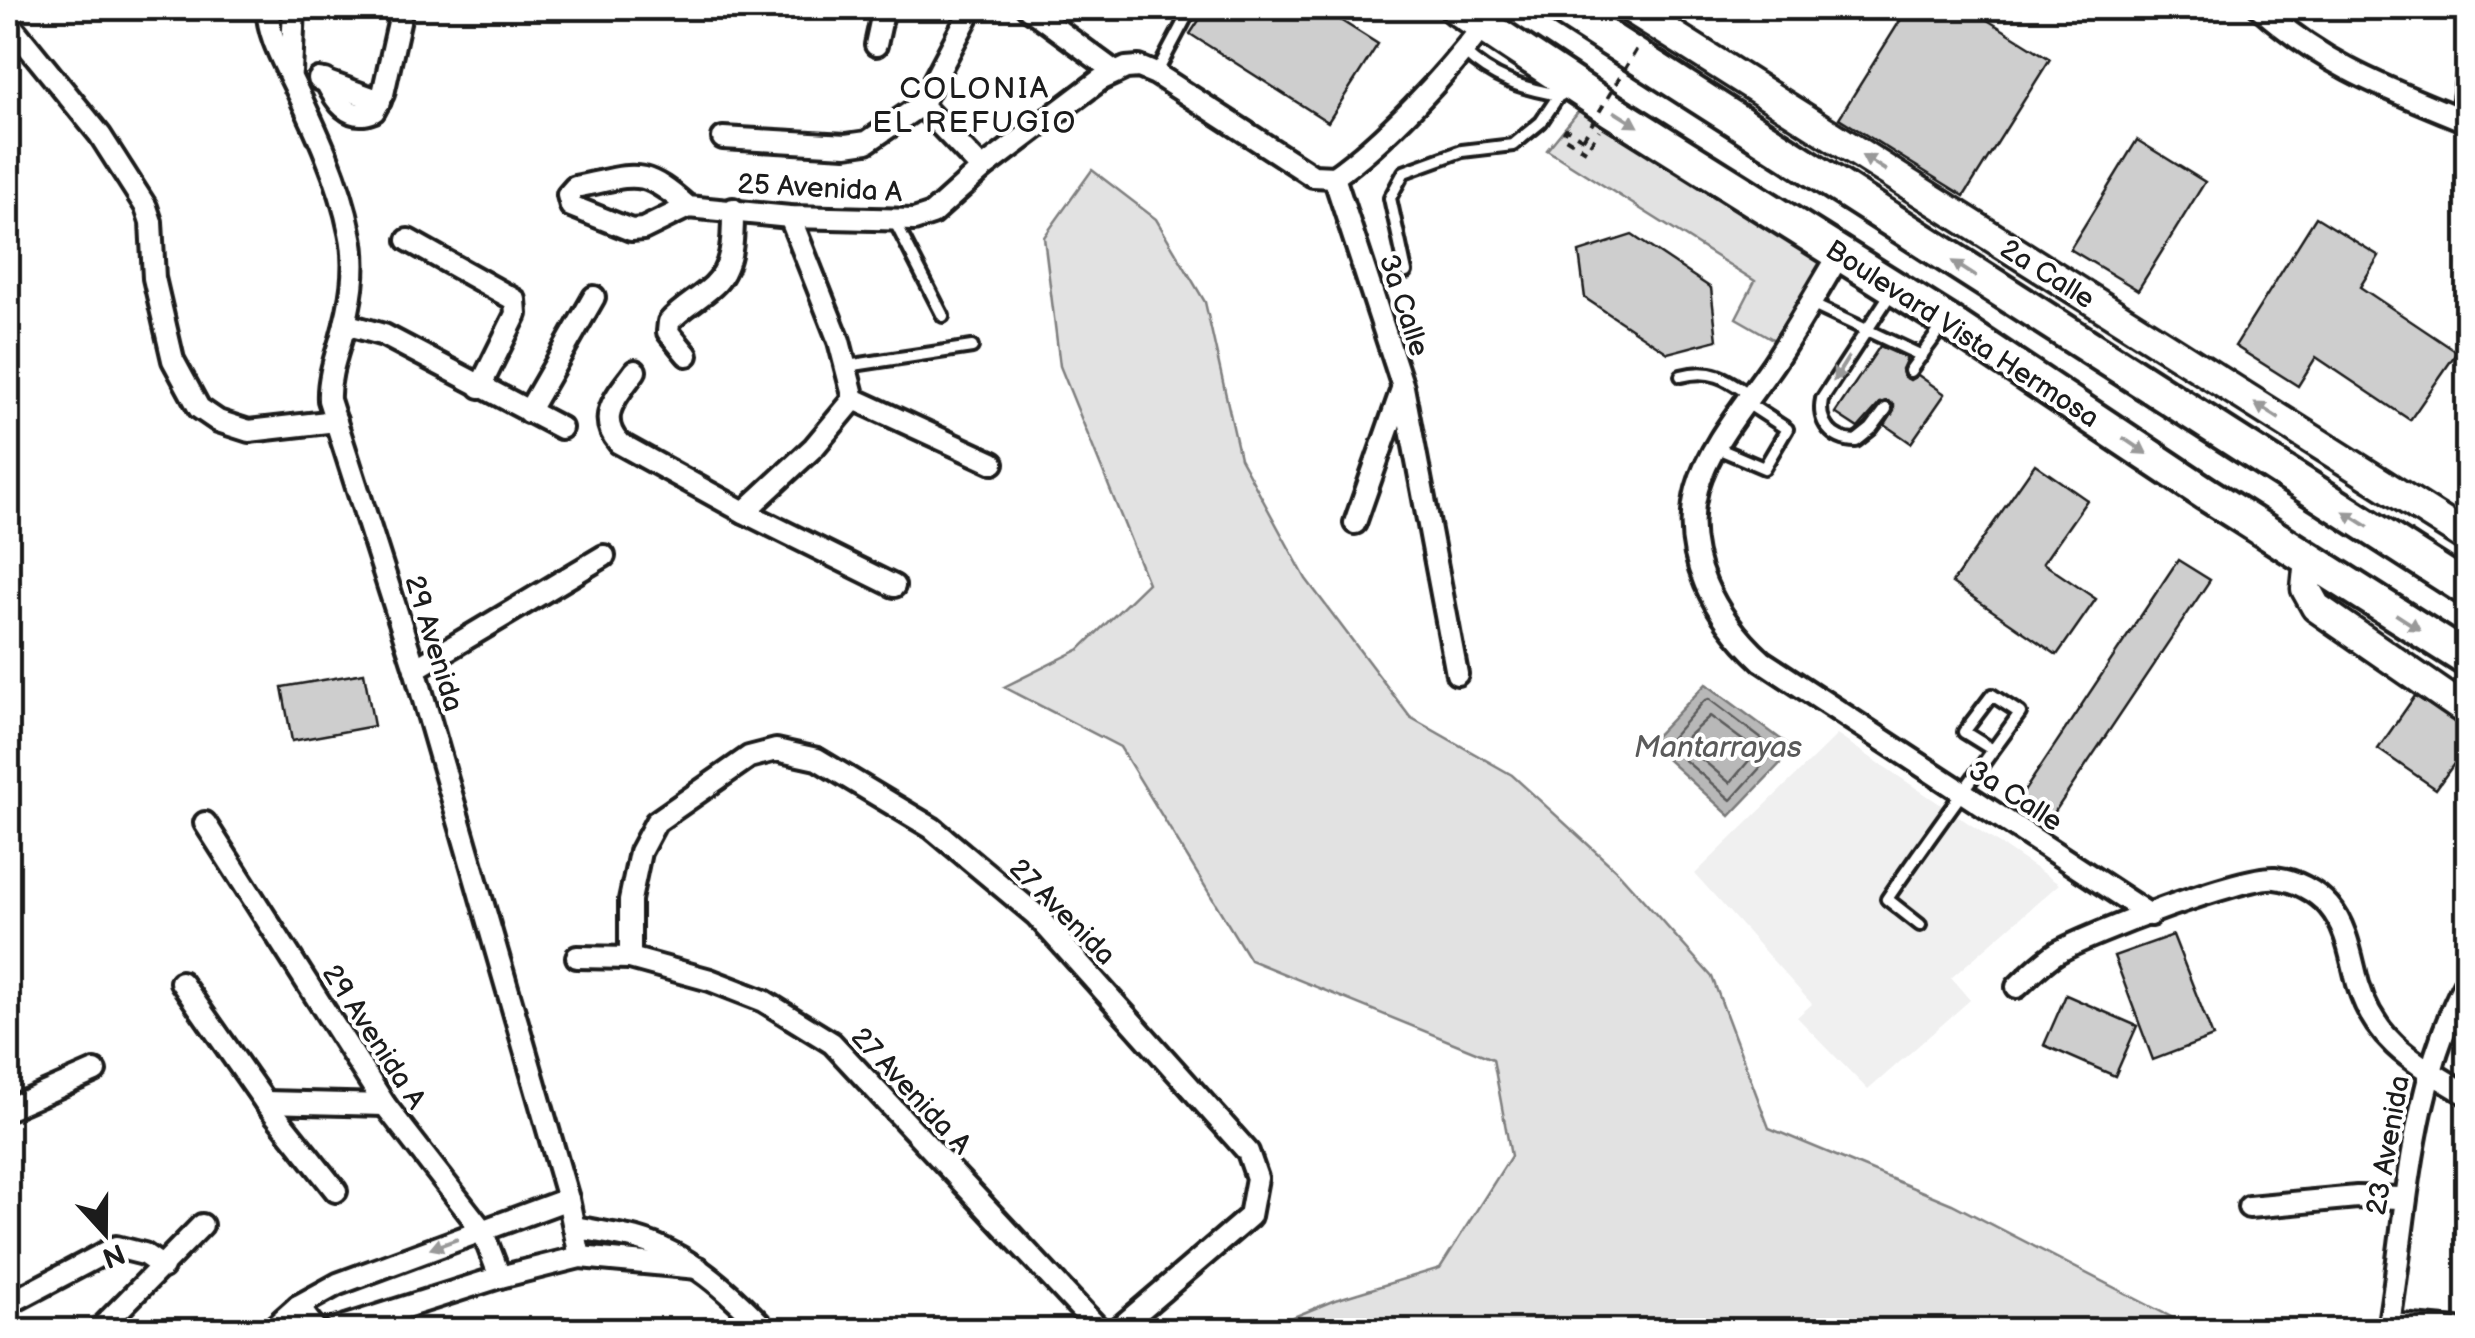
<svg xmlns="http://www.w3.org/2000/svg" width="2475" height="1338" viewBox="0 0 2475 1338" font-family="'Balsamiq Sans',sans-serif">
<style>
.built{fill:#f0f0f0}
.green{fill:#e2e2e2;stroke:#7f7f7f;stroke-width:2.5}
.water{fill:#b8b8b8;stroke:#7a7a7a;stroke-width:2.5}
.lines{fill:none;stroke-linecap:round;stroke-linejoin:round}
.shore{stroke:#5a5a5a;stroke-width:2.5}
.building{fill:#cecece;stroke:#1c1c1c;stroke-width:2.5}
.lane-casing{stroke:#1c1c1c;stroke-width:18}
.street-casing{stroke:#1c1c1c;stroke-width:28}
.secondary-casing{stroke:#1c1c1c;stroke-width:35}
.primary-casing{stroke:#1c1c1c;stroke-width:40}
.path{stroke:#1c1c1c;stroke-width:4;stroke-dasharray:8 8;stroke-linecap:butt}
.lane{stroke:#fff;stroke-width:10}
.street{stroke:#fff;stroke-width:20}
.secondary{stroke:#fff;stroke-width:28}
.primary{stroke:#fff;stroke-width:32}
.path-bridge{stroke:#1c1c1c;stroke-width:4;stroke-dasharray:8 8;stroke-linecap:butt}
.oneway{fill:#999}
.labels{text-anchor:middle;stroke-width:8;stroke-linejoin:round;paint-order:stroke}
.street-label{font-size:28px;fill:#1c1c1c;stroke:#fff}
.neighbourhood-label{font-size:30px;letter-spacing:2.5px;fill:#1c1c1c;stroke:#fff}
.water-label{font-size:30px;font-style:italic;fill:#5a5a5a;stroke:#fff}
</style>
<rect width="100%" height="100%" fill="#fff"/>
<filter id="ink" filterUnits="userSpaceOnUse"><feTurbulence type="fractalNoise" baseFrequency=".01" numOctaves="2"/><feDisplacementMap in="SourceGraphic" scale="20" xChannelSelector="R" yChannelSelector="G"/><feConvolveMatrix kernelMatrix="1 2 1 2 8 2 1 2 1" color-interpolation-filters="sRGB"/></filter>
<g filter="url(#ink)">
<path class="built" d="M1837,735L2059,884L1951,978L1970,1000L1868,1090L1797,1017L1812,1004L1695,874Z"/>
<g class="green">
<path d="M1591,96L1841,252L1785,346L1736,318L1755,281L1547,150Z"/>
<path d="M1092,170L1156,219L1205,302L1240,458L1306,579L1410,717L1512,775L1618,872L1712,977L1769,1128L1952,1204L2175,1319L2185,1330H1262L1335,1300L1440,1268L1511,1156L1493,1059L1250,960L1120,747L1004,687L1080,649L1148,583L1060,366L1044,237Z"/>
</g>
<path class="water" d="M1706,684L1794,749L1730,816L1649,743Z"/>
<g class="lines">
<g class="shore">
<path d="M1709,699L1776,750L1731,800L1666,744L1704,701Z"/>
<path d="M1710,716L1757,751L1730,783L1684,744L1685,739Z"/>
</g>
</g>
<g class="building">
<path d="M1207,8H1321L1378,44L1328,122L1190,34Z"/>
<path d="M1908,8H1968L2050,59L1964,196L1839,118Z"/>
<path d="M2137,140L2205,182L2138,290L2070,249Z"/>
<path d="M2316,217L2379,256L2360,287L2457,352L2410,420L2316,357L2298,386L2235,346Z"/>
<path d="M1632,235L1711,288L1717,340L1668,353L1585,298L1579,252Z"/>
<path d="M1880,346L1907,358L1902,369L1904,377L1910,380L1918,375L1945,394L1911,443L1885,425L1894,411V405L1888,401L1880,403L1858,428L1835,413Z"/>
<path d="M2035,464L2087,500L2043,563L2096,599L2057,655L1952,583Z"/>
<path d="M2178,560L2210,580L2050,819L2019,799Z"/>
<path d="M364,673L374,726L292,741L282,687Z"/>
<path d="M2415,696L2468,729V744L2436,789L2378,749Z"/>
<path d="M2173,935L2213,1037L2153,1060L2114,956Z"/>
<path d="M2066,995L2137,1026L2115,1076L2044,1045Z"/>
</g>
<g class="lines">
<defs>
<g id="lane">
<path d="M1464,52C1492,79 1523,89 1561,95"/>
<path d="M1156,74L1191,8"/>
<path d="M895,222L943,316"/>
<path d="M1406,272L1390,198L1404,172L1462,151L1513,145L1541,122L1559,95"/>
<path d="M1811,304L1922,356"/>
<path d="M847,366L972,347"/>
<path d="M1910,371L1945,323"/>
<path d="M1681,376C1711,368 1726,378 1750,395"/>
<path d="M1886,409L1871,429L1856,441C1832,441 1817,422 1822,399L1891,293"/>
<path d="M1717,448L1764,468L1787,429L1747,403"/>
<path d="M1920,925L1887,899C1930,836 1975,775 2020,713L1992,695L1964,732L1993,750"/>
<path d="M2391,1319L2468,1326"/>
</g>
<g id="street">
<path d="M267,8C269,36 280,55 292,80C315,127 340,181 350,232C358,268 351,304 341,339C335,359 328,379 329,400L415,669L568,1199L580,1257"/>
<path d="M1028,8L1115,72"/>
<path d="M2260,8C2328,68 2386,88 2468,122"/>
<path d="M8,22L100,135L146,207L151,222L154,278L173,360L199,408L218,421L249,431L336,421"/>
<path d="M876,45L884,8"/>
<path d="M291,72L294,8"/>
<path d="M319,79L380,101"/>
<path d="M325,80C336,101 348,122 374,111L383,94L400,18L396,8"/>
<path d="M921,105L982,169"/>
<path d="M2461,119L2468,74"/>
<path d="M723,138L846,145L867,142L921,105L969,14"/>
<path d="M1334,177L1403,387L1457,674"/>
<path d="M1334,177C1386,140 1445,76 1484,25"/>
<path d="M688,207C640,164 634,176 575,187L568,195L571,206L631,230L643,229L688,207L790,217L914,220L932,214L982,169L1100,80L1126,68L1139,67L1156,74L1313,176L1334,177"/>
<path d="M790,217L839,341L854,399L993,463"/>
<path d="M408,240L515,300L516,314L480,387"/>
<path d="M1841,252C1818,290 1797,328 1773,364C1747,402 1709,445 1697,489C1680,555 1715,618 1762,661L2150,915"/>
<path d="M345,324L384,335L561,428"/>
<path d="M687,355L668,332L669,322C681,308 699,299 713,286C734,267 733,236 733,209"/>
<path d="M635,371C618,395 595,416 619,443L744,512L894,586"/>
<path d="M528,412L594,297"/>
<path d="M744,512L814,447L854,399"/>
<path d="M1355,523L1402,389"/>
<path d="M415,669L604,556"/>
<path d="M205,823L385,1105L482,1230L500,1277"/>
<path d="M577,957L630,958L710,980L764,1001L832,1043L1100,1330"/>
<path d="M630,958V900L640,852L656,822L749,757L776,750L817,759L932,828L1036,915L1248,1152L1257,1178L1250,1216L1117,1330"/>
<path d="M181,982L265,1102L336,1191"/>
<path d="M2017,987C2030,975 2043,961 2058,952C2090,934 2243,875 2275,878C2295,880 2316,891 2329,906C2347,927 2351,958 2358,984C2376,1045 2418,1064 2468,1095"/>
<path d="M265,1102L385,1105"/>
<path d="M8,1109L95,1071"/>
<path d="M2249,1207L2357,1197L2404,1198"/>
<path d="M574,1227C595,1231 617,1234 637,1239C688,1253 731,1293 766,1330"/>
<path d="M8,1304L116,1247L144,1254L163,1267"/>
<path d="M298,1306L316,1330"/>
<path d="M99,1330L202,1225"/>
<path d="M271,1330L298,1306L338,1284L568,1199"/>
<path d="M333,1330L500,1277L580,1257L698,1268"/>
<path d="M2388,1330C2408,1209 2409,1089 2468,977"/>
</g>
<g id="secondary">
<path d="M1630,8L2468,538"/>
<path d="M2309,559L2306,589L2316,607L2468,712"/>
</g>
<g id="primary">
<path d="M1457,8L1611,110L1947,321L2205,493L2468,660"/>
<path d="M1561,8L2468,590"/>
</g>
</defs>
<use href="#lane" class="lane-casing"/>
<use href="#street" class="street-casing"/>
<use href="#secondary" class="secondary-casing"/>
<use href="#primary" class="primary-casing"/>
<g class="path">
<path d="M1517,8L1538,21"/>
<path d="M1583,139L1566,129L1562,136L1586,151L1599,130"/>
<path d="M2457,615L2468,621"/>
</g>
<use href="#lane" class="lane"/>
<use href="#street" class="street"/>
<use href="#secondary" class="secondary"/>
<use href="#primary" class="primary"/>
<path class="path-bridge" d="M1583,139L1638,47"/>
</g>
<defs><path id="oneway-solid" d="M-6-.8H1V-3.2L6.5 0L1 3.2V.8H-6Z" transform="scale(2.5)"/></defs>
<g class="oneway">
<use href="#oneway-solid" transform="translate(1626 119) rotate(32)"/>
<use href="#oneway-solid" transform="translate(1874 163) rotate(-148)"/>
<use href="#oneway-solid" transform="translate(1964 269) rotate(-147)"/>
<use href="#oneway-solid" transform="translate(1841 369) rotate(122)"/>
<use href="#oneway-solid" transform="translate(2267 411) rotate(-148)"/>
<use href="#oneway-solid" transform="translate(2135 446) rotate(34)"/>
<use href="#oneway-solid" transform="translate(2356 519) rotate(-148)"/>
<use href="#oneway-solid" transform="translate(2408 622) rotate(33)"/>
<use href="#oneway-solid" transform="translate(444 1244) rotate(160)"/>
</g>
</g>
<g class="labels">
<g class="street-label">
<text transform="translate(820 187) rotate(3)" y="10">25 Avenida A</text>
<text transform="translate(2048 273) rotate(32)" y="10">2a Calle</text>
<text transform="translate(1405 305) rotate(72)" y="10">3a Calle</text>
<text transform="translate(1963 333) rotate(33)" y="10">Boulevard Vista Hermosa</text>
<text transform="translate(435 643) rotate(73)" y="10">29 Avenida</text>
<text transform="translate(2016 795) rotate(33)" y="10">3a Calle</text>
<text transform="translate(1063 911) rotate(45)" y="10">27 Avenida</text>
<text transform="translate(375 1036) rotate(57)" y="10">29 Avenida A</text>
<text transform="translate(912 1090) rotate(47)" y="10">27 Avenida A</text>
<text transform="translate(2387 1145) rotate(-80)" y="10">23 Avenida</text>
</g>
<g class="neighbourhood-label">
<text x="975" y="98">COLONIA<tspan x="975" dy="34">EL REFUGIO</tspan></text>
</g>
<g class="water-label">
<text x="1718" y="757">Mantarrayas</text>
</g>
</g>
<rect width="2475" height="1338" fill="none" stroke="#fff" stroke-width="40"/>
<rect x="20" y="20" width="2435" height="1298" fill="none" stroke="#1c1c1c" stroke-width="4" filter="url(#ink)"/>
<g transform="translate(105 1233) rotate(159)" stroke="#ffffff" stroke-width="8" paint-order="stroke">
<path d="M0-8L18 38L0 25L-18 38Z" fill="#1c1c1c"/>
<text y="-15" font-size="28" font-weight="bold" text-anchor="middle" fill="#1c1c1c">N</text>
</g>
</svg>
